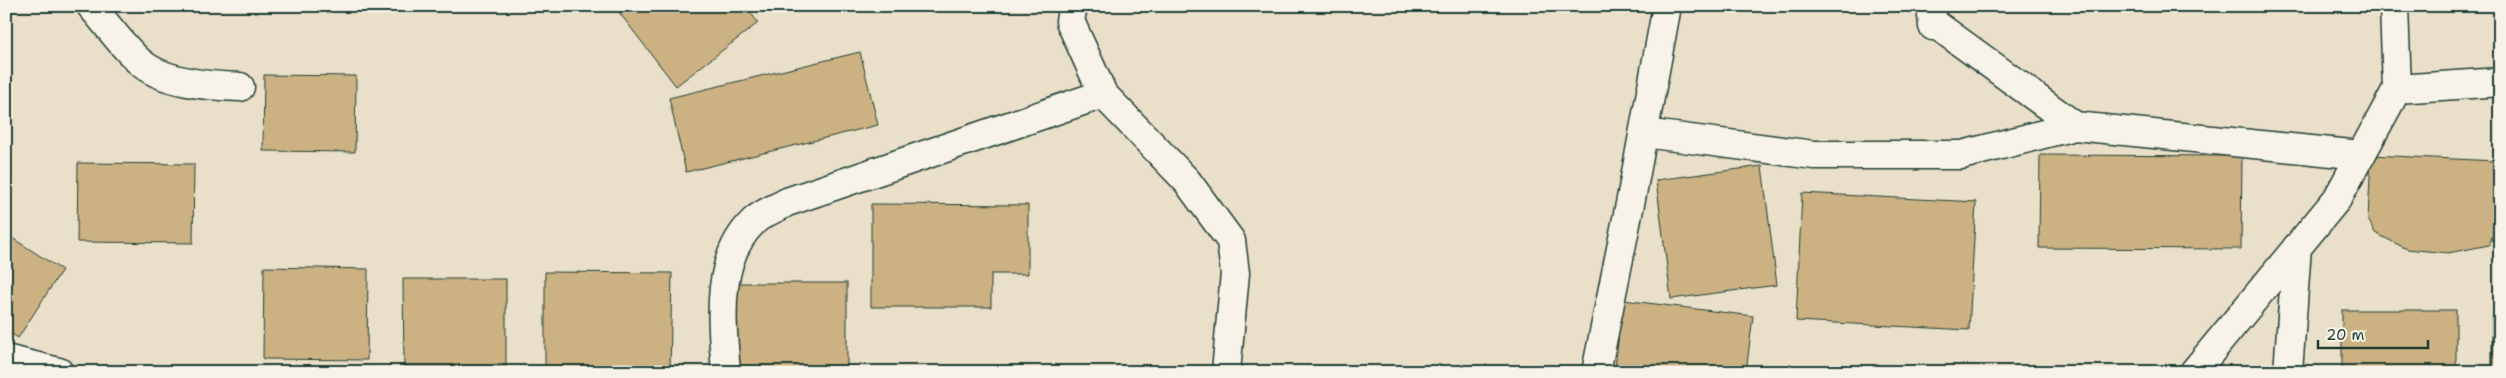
<svg xmlns="http://www.w3.org/2000/svg" width="2506" height="378" viewBox="0 0 2506 378" font-family="'Shantell Sans',sans-serif">
<style>
.building{fill:#ccb282;stroke:#1f3d34}
.lines{fill:none;stroke-linecap:round;stroke-linejoin:round}
.minor-casing{stroke:#1f3d34;stroke-width:31}
.minor{stroke:#f7f3e8;stroke-width:28}
</style>
<rect width="100%" height="100%" fill="#eae0c9"/>
<filter id="ink" filterUnits="userSpaceOnUse"><feTurbulence type="fractalNoise" baseFrequency=".02" numOctaves="2"/><feDisplacementMap in="SourceGraphic" scale="10" xChannelSelector="R" yChannelSelector="G"/><feConvolveMatrix kernelMatrix="1 2 1 2 8 2 1 2 1" color-interpolation-filters="sRGB"/></filter>
<g filter="url(#ink)">
<g class="building">
<path d="M614,6H746L758,23L676,86Z"/>
<path d="M860,52L878,125L686,172L669,98Z"/>
<path d="M264,75L356,76L355,152L263,151Z"/>
<path d="M2040,155L2242,156L2241,249L2039,248Z"/>
<path d="M2371,155L2496,161L2495,229L2489,245L2448,253L2407,249L2375,233L2368,219Z"/>
<path d="M78,163L194,164L193,243L77,242Z"/>
<path d="M1762,166L1777,285L1671,299L1656,180Z"/>
<path d="M1802,193L1976,202L1969,330L1796,321Z"/>
<path d="M871,204L1028,205V274H991V307H871Z"/>
<path d="M6,234L62,270L18,338L6,330Z"/>
<path d="M264,267L368,269L367,360L263,359Z"/>
<path d="M545,272L672,273L670,372H545Z"/>
<path d="M403,279H506V367H404Z"/>
<rect x="732" y="283" width="115" height="89"/>
<path d="M1623,300L1753,316L1746,372H1655L1615,367Z"/>
<rect x="2342" y="310" width="114" height="62"/>
<rect x="2492" y="318" width="8" height="54"/>
</g>
<g class="lines">
<defs>
<g id="minor">
<path d="M91,6C107,24 122,46 140,62C163,83 210,86 240,87"/>
<path d="M1073,6L1070,21L1103,94L1187,181L1231,241L1235,273L1226,372"/>
<path d="M1931,6L1933,26H1938L2075,126L2361,155"/>
<path d="M2397,89L2500,82"/>
<path d="M1644,133L1814,155H1962L2075,126"/>
<path d="M6,359L59,372"/>
<path d="M726,372C722,322 714,259 754,221C762,213 777,208 787,202L1103,94"/>
<path d="M1596,372L1632,194L1667,6"/>
<path d="M2194,372L2337,199L2397,89L2394,6"/>
<path d="M2288,372L2297,247"/>
</g>
</defs>
<use href="#minor" class="minor-casing"/>
<use href="#minor" class="minor"/>
</g>
</g>
<rect width="2506" height="378" fill="none" stroke="#f7f3e8" stroke-width="25"/>
<rect x="12" y="12" width="2481" height="353" fill="none" stroke="#1f3d34" stroke-width="2" filter="url(#ink)"/>
<path d="M2318 340v8h110v-8" fill="none" stroke="#1f3d34" stroke-width="2.5"/>
<text x="2326" y="340" font-size="15" fill="#1f3d34" stroke="#f7f3e8" stroke-width="4" paint-order="stroke">20 m</text>
</svg>
